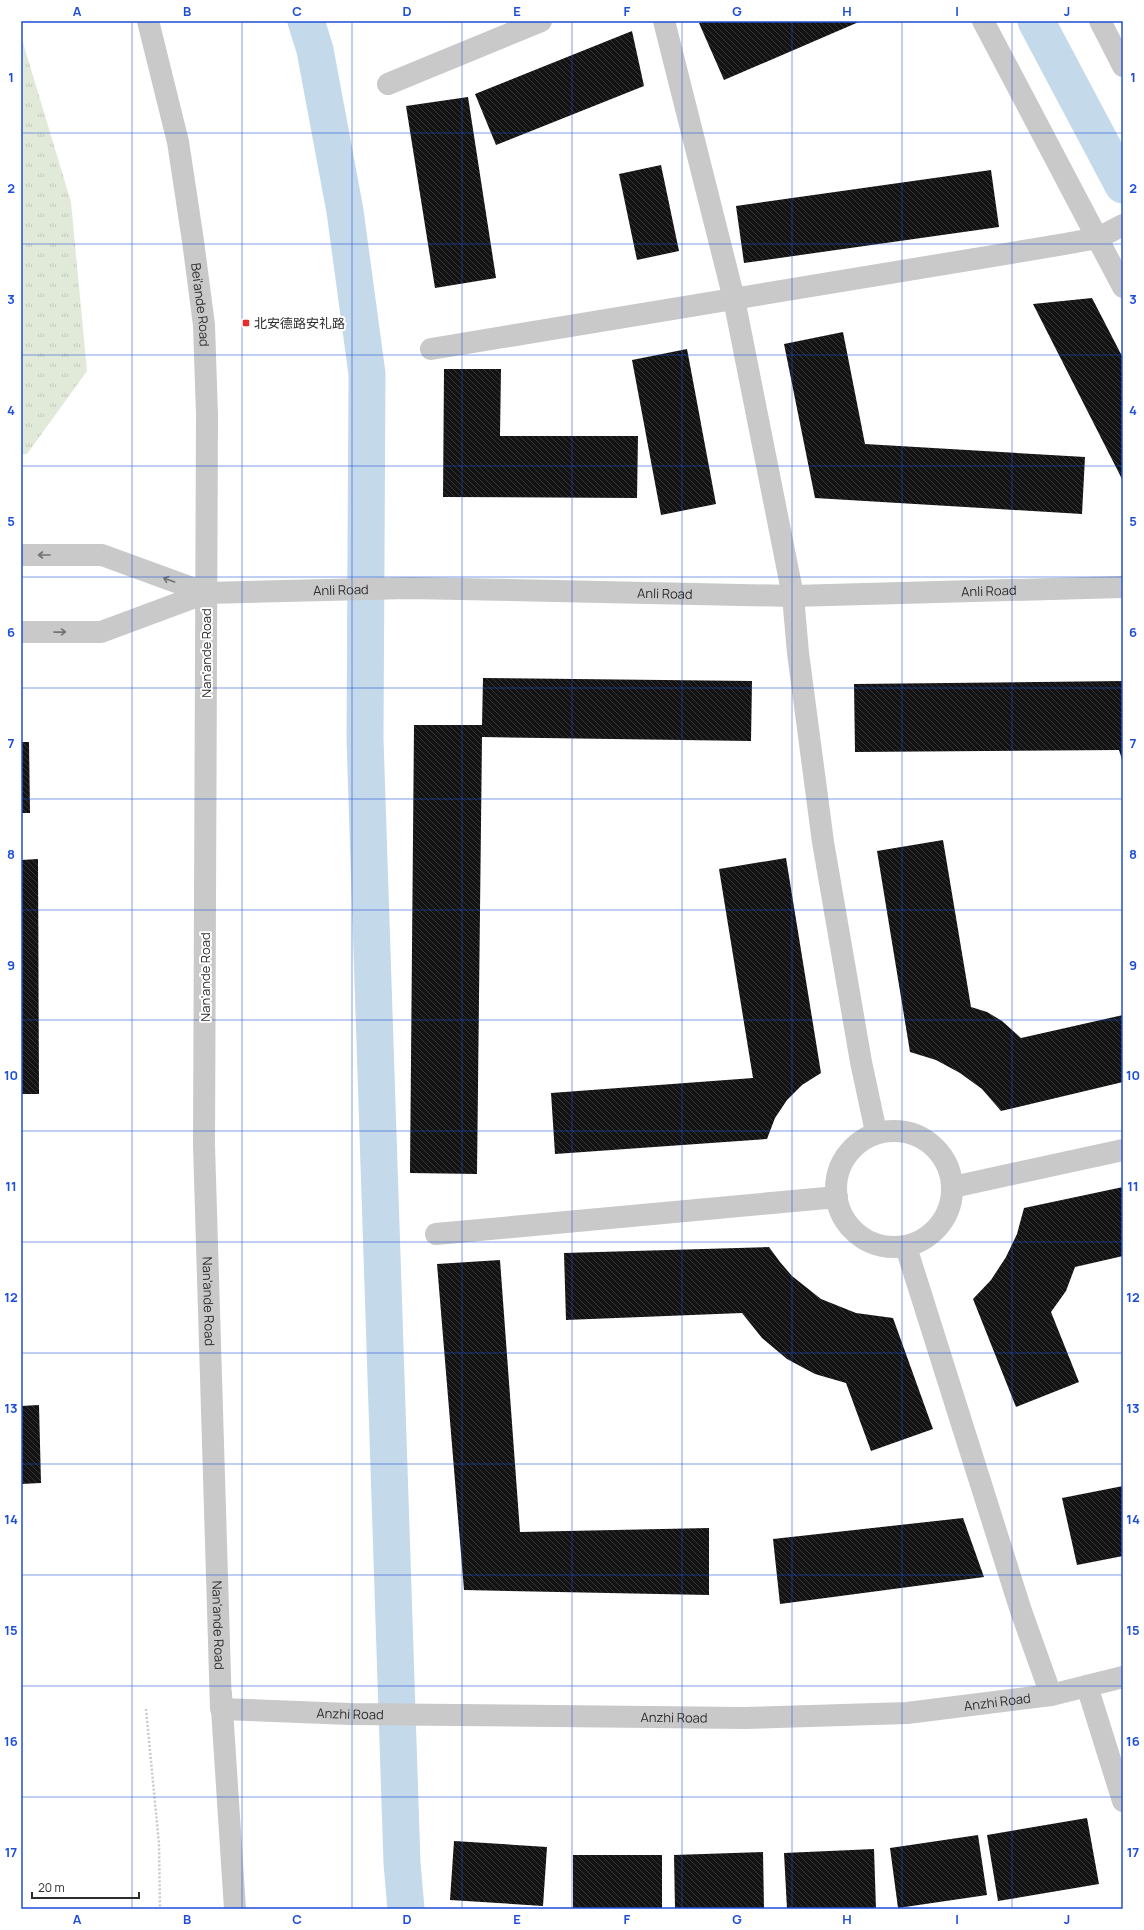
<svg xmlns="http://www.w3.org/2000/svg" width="1144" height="1930" viewBox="0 0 1144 1930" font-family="Manrope,'Noto Sans SC',sans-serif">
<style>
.park{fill:url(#park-tufts)}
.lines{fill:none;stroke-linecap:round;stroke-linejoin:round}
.canal{stroke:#c4d9ea;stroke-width:37}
.building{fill:url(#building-back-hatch)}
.path{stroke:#c9c9c9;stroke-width:2.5;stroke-dasharray:2 2;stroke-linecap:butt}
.minor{stroke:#c9c9c9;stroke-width:22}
.oneway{stroke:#737373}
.grid{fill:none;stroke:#1d4ed8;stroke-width:1;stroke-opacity:0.55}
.poi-dot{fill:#e32d2e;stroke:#fff;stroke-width:1.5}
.labels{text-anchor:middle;stroke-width:4;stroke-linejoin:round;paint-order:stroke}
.street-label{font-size:13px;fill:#2c2c2c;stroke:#fff}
.poi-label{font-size:13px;fill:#2c2c2c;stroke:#fff;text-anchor:start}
.neatline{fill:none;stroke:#1d4ed8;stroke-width:1.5}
.grid-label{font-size:13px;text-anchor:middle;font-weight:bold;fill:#1d4ed8}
</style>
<defs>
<pattern id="park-tufts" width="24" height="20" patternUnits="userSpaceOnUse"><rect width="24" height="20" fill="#e1ead9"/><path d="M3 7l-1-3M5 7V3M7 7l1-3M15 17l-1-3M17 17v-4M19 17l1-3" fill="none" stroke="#c1c9ba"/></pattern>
<pattern id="building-back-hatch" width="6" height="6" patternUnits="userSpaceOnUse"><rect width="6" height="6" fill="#131313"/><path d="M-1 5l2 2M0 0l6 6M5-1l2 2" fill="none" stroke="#363636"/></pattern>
</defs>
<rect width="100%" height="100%" fill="#fff"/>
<path class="park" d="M21,36L71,202L87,371L27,454H21Z"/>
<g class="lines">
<g class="canal">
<path d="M306,21L315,50L345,211L367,374L365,739L402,1863L406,1909"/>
<path d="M1036,21L1123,185"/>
</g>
</g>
<g class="building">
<path d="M705,21H861L724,80L699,23Z"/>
<path d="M632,31L644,86L496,145L475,94Z"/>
<path d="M468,97L496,278L435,288L406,106Z"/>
<path d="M661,165L679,251L637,260L619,174Z"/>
<path d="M991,170L999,227L744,263L736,206Z"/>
<path d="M1092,298L1123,358V481L1033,304Z"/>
<path d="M843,332L865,444L1085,457L1082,514L815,498L784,344Z"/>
<path d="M687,349L716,504L661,515L632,360Z"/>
<path d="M444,369H501L500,436H638L637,498L443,497Z"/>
<path d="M483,678L752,681L751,741L482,737L477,1174L410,1173L414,725H482Z"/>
<path d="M1123,681V763L1119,750L855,752L854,684Z"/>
<path d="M21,742H29L30,813H21Z"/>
<path d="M943,840L971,1007L987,1012L1002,1021L1021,1038L1123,1015V1082L1001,1111L982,1089L960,1073L936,1060L910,1052L877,851Z"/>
<path d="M786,858L821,1073L802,1085L787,1100L775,1118L767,1139L555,1154L551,1093L753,1078L719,869Z"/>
<path d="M38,859L39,1094H21V860Z"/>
<path d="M1123,1187V1256L1075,1267L1066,1291L1051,1312L1079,1382L1016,1407L973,1299L991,1280L1006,1257L1017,1234L1024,1208Z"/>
<path d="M769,1247L780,1262L792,1276L821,1299L856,1313L893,1318L933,1429L871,1451L846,1383L815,1374L787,1359L762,1338L742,1313L566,1320L564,1253Z"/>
<path d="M500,1260L520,1532L709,1528V1595L464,1590L437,1264Z"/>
<path d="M39,1405L41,1483L21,1484V1406Z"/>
<path d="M1123,1486V1556L1077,1565L1062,1498Z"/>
<path d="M963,1518L984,1577L780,1604L773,1539Z"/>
<path d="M1087,1818L1099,1884L998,1901L987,1835Z"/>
<path d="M978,1835L987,1895L898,1908L890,1848Z"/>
<path d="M454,1841L547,1847L543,1906L450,1900Z"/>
<path d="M874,1849L876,1909H787L784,1853Z"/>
<path d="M763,1852L764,1909H675L674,1855Z"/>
<rect x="573" y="1855" width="89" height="54"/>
</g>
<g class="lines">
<path class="path" d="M146,1709L159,1844L160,1909"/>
<g class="minor">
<path id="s1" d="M148,21L178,142L193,241L204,325L207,415L204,1145L221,1709L350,1714L744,1718L907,1713L1051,1695L1123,1677"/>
<path d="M664,21L734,299L793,596L798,653L823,842L861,1062L876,1132"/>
<path d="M983,21L1123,287"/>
<path d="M1100,21L1123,66"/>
<path d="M388,84L541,21"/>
<path d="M431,349L1059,245L1098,238L1123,225"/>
<path d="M21,555H102L206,593"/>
<path id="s2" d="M21,632H101L206,593L409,588L793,596L1123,587"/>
<circle cx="894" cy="1189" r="58"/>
<path d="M953,1187L1123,1150"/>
<path d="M436,1234L837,1197"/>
<path d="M906,1247L1021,1611L1051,1695"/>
<path d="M1087,1686L1123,1801"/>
<path d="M221,1694L235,1909"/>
</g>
</g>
<defs><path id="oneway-shaft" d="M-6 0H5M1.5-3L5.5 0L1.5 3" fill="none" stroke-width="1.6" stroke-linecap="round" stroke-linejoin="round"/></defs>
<g class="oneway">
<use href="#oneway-shaft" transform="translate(44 555) rotate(-180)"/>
<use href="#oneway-shaft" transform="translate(169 580) rotate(-160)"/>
<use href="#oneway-shaft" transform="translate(60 632) rotate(-1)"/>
</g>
<path class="grid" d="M132,21V1909M242,21V1909M352,21V1909M462,21V1909M572,21V1909M682,21V1909M792,21V1909M902,21V1909M1012,21V1909M21,133H1123M21,244H1123M21,355H1123M21,466H1123M21,577H1123M21,688H1123M21,799H1123M21,910H1123M21,1020H1123M21,1131H1123M21,1242H1123M21,1353H1123M21,1464H1123M21,1575H1123M21,1686H1123M21,1797H1123"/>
<rect class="poi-dot" x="242" y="319" width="8" height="8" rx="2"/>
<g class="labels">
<g class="street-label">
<text dy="5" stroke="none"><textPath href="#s1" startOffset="289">Bei'ande Road</textPath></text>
<text dy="5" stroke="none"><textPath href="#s2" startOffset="327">Anli Road</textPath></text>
<text dy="5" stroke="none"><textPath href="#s2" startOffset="975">Anli Road</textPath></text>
<text dy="5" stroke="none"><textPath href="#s2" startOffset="651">Anli Road</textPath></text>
<text transform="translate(206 653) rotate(-90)" y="5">Nan'ande Road</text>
<text transform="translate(205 977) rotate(-90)" y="5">Nan'ande Road</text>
<text dy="5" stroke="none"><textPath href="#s1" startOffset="1286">Nan'ande Road</textPath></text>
<text dy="5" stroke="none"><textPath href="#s1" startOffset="1610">Nan'ande Road</textPath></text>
<text dy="5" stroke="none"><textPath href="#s1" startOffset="2471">Anzhi Road</textPath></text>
<text dy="5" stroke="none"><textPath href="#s1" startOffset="1823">Anzhi Road</textPath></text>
<text dy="5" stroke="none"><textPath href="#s1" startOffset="2147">Anzhi Road</textPath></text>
</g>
<g class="poi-label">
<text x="254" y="328">北安德路安礼路</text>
</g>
</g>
<rect width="1144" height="1930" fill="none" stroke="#ffffff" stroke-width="44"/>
<path d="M32 1892v6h107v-6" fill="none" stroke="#2c2c2c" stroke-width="2"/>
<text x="38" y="1892" font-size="12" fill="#2c2c2c" stroke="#ffffff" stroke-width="3" paint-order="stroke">20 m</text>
<rect x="22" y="22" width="1100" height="1886" class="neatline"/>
<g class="grid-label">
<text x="77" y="16">A</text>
<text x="187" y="16">B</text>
<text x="297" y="16">C</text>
<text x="407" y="16">D</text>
<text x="517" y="16">E</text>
<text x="627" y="16">F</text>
<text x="737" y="16">G</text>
<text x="847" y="16">H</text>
<text x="957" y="16">I</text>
<text x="1067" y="16">J</text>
<text x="11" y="82">1</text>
<text x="1133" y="82">1</text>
<text x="11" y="193">2</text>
<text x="1133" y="193">2</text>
<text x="11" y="304">3</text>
<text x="1133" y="304">3</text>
<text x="11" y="415">4</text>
<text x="1133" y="415">4</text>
<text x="11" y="526">5</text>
<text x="1133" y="526">5</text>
<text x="11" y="637">6</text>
<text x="1133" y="637">6</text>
<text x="11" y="748">7</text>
<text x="1133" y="748">7</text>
<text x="11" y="859">8</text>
<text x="1133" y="859">8</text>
<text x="11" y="970">9</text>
<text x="1133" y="970">9</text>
<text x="11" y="1080">10</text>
<text x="1133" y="1080">10</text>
<text x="11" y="1191">11</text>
<text x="1133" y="1191">11</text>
<text x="11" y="1302">12</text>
<text x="1133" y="1302">12</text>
<text x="11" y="1413">13</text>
<text x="1133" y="1413">13</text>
<text x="11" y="1524">14</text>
<text x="1133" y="1524">14</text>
<text x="11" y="1635">15</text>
<text x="1133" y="1635">15</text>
<text x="11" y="1746">16</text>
<text x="1133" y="1746">16</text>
<text x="11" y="1857">17</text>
<text x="1133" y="1857">17</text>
<text x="77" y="1924">A</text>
<text x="187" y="1924">B</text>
<text x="297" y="1924">C</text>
<text x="407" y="1924">D</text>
<text x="517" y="1924">E</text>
<text x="627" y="1924">F</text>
<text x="737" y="1924">G</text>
<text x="847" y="1924">H</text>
<text x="957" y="1924">I</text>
<text x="1067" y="1924">J</text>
</g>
</svg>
